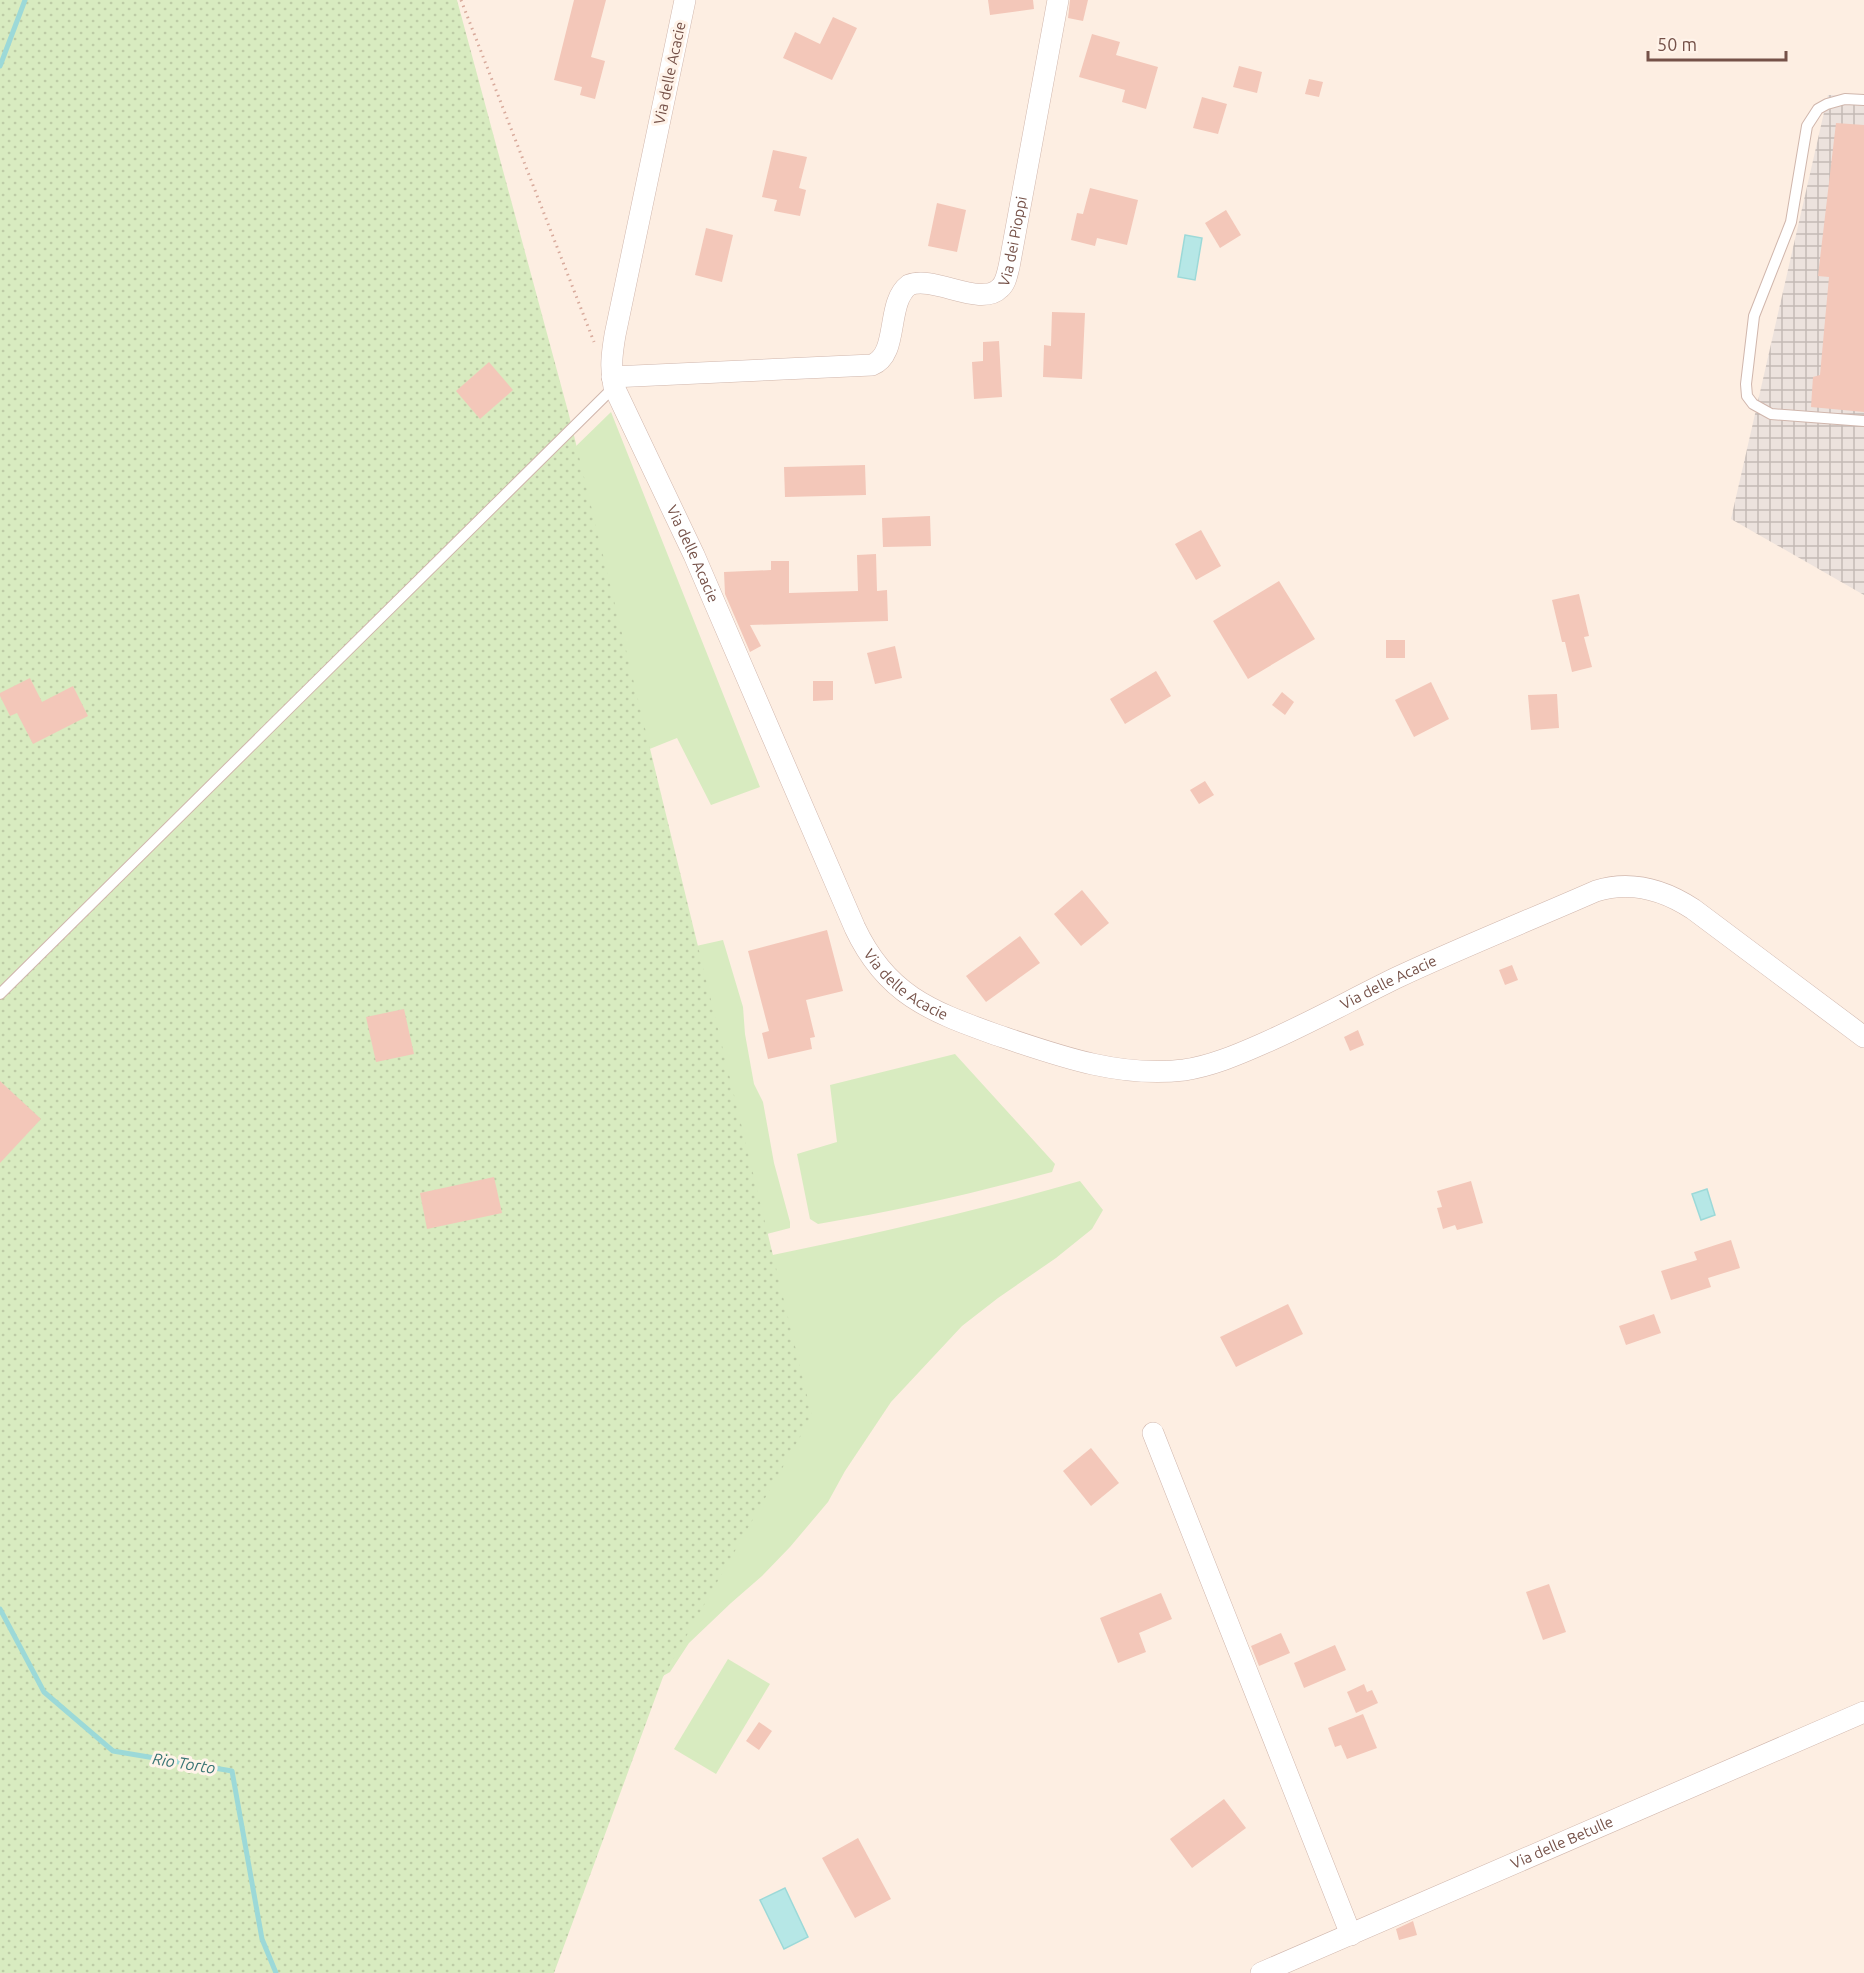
<svg xmlns="http://www.w3.org/2000/svg" width="1864" height="1973" viewBox="0 0 1864 1973" font-family="Ubuntu,sans-serif">
<style>
.industrial{fill:url(#industrial-grid)}
.grass{fill:#d8ebc0}
.park{fill:url(#park-dots)}
.water{fill:#b6e7e6;stroke:#9cd9d8;stroke-width:1.5}
.lines{fill:none;stroke-linecap:round;stroke-linejoin:round}
.stream{stroke:#9cd9d8;stroke-width:5}
.building{fill:#f3c7b9}
.lane-casing{stroke:#d0b6ac;stroke-width:12}
.street-casing{stroke:#d0b6ac;stroke-width:22}
.path{stroke:#d8aa9c;stroke-width:3;stroke-dasharray:1.5 4.5;stroke-linecap:butt}
.lane{stroke:#fff;stroke-width:10}
.street{stroke:#fff;stroke-width:21}
.labels{text-anchor:middle;stroke-width:6;stroke-linejoin:round;paint-order:stroke}
.street-label{font-size:15px;fill:#755148;stroke:#fff3e9}
.water-label{font-size:16px;font-style:italic;fill:#387474;stroke:#fff3e9}
</style>
<defs>
<pattern id="industrial-grid" width="8" height="8" patternUnits="userSpaceOnUse" patternTransform="scale(1.5)"><rect width="8" height="8" fill="#ece2dd"/><path d="M0 4h8M4 0v8" fill="none" stroke="#c4bab5"/></pattern>
<pattern id="park-dots" width="8" height="8" patternUnits="userSpaceOnUse" patternTransform="scale(1.5)"><rect width="8" height="8" fill="#d8ebc0"/><path d="M2 2h.1M6 6h.1" fill="none" stroke="#bdcba6" stroke-width="1.8" stroke-linecap="round"/></pattern>
</defs>
<rect width="100%" height="100%" fill="#fdeee2"/>
<path class="industrial" d="M1828,95L1864,96V595L1731,519Z"/>
<g class="grass">
<path d="M611,412L760,787L711,805L677,738L627,758L490,530Z"/>
<path d="M723,940L743,1007L745,1034L754,1084L763,1102L774,1163L790,1222V1228L747,1239L714,1267C837,1242 959,1216 1080,1181L1103,1210L1092,1229L1056,1258L998,1298L962,1326L891,1402L845,1471L828,1502L790,1547L762,1576L731,1603L689,1643L670,1672L652,1682L647,957Z"/>
<path d="M955,1054L1055,1164L1052,1172C975,1193 897,1211 818,1224L810,1219L797,1154L837,1142L830,1085Z"/>
<path d="M728,1659L770,1684L716,1774L674,1749Z"/>
</g>
<path class="park" d="M0,0H457L569,415L812,1416L663,1677L554,1973H0Z"/>
<g class="water">
<path d="M1185,235L1202,238L1195,280L1178,277Z"/>
<path d="M1707,1189L1715,1215L1701,1220L1692,1194Z"/>
<path d="M785,1888L808,1937L784,1949L760,1900Z"/>
</g>
<g class="lines">
<g class="stream">
<path d="M0,66L25,0"/>
<path d="M0,1609L44,1692L113,1751L232,1771L262,1939L276,1973"/>
</g>
</g>
<g class="building">
<path d="M574,0H606L591,57L605,61L595,99L580,95L582,87L554,80Z"/>
<path d="M988,0H1033L1034,9L990,15Z"/>
<path d="M1070,0H1088L1083,21L1068,18Z"/>
<path d="M833,17L857,28L832,80L783,58L795,32L820,44Z"/>
<path d="M1092,34L1120,42L1116,55L1158,67L1146,109L1122,102L1125,90L1079,77Z"/>
<path d="M1239,66L1262,72L1257,93L1233,87Z"/>
<path d="M1309,79L1323,82L1319,97L1305,94Z"/>
<path d="M1202,97L1227,104L1218,134L1193,128Z"/>
<path d="M1836,123L1864,125V412L1811,407L1813,377L1820,375L1829,277L1818,276Z"/>
<path d="M773,150L807,157L799,188L806,190L800,216L774,211L777,200L762,197Z"/>
<path d="M1090,188L1138,200L1127,245L1097,238L1095,246L1071,240L1077,213L1083,214Z"/>
<path d="M937,203L966,210L957,252L928,246Z"/>
<path d="M1226,210L1241,235L1220,248L1205,223Z"/>
<path d="M706,228L733,235L722,282L695,275Z"/>
<path d="M1052,312L1085,313L1082,379L1043,377L1044,345L1051,346Z"/>
<path d="M999,341L1002,397L974,399L972,362L983,361V342Z"/>
<path d="M489,362L513,390L480,419L456,391Z"/>
<path d="M865,465L866,495L785,497L784,467Z"/>
<path d="M930,516L931,546L883,547L882,518Z"/>
<path d="M1201,530L1221,566L1196,580L1175,544Z"/>
<path d="M876,554L877,591L887,590L888,621L750,625L761,646L750,652L725,594L724,572L771,570V561H789V593L858,591L857,555Z"/>
<path d="M1279,581L1315,639L1248,679L1213,621Z"/>
<path d="M1579,594L1589,636L1584,637L1592,667L1572,672L1565,642H1562L1552,600Z"/>
<rect x="1386" y="640" width="19" height="18"/>
<path d="M895,646L902,678L875,684L867,653Z"/>
<path d="M1156,671L1171,696L1125,724L1110,699Z"/>
<path d="M30,678L42,702L73,686L88,716L33,744L17,713L10,716L0,696V693Z"/>
<path d="M813,681H833V700L813,701Z"/>
<path d="M1431,682L1449,719L1414,737L1395,700Z"/>
<path d="M1282,692L1294,702L1285,715L1272,705Z"/>
<path d="M1557,694L1559,728L1531,730L1528,695Z"/>
<path d="M1205,781L1214,795L1199,804L1190,790Z"/>
<path d="M1082,890L1109,923L1081,946L1054,914Z"/>
<path d="M827,930L843,991L806,1000L815,1037L810,1038L812,1049L768,1059L762,1033L769,1031L748,951Z"/>
<path d="M1020,936L1040,963L986,1002L966,976Z"/>
<path d="M1512,965L1518,980L1505,985L1499,970Z"/>
<path d="M404,1009L414,1054L376,1062L366,1017Z"/>
<path d="M1358,1030L1364,1045L1350,1051L1344,1037Z"/>
<path d="M0,1081L41,1119L0,1163Z"/>
<path d="M494,1177L502,1213L427,1229L420,1193Z"/>
<path d="M1471,1181L1483,1223L1457,1230L1455,1225L1443,1229L1437,1208L1442,1207L1437,1191Z"/>
<path d="M1731,1240L1740,1268L1708,1278L1711,1287L1671,1300L1661,1271L1697,1260L1694,1252Z"/>
<path d="M1288,1304L1303,1334L1236,1367L1220,1337Z"/>
<path d="M1654,1314L1661,1333L1626,1345L1619,1326Z"/>
<path d="M1091,1448L1119,1483L1091,1506L1063,1471Z"/>
<path d="M1549,1584L1566,1632L1543,1640L1526,1592Z"/>
<path d="M1161,1593L1172,1619L1139,1633L1146,1652L1118,1663L1100,1618Z"/>
<path d="M1281,1633L1290,1653L1259,1666L1251,1646Z"/>
<path d="M1335,1645L1346,1670L1304,1688L1294,1663Z"/>
<path d="M1364,1684L1367,1692L1372,1690L1378,1703L1356,1713L1347,1692Z"/>
<path d="M1363,1714L1377,1748L1347,1759L1341,1745L1335,1747L1328,1728Z"/>
<path d="M759,1722L772,1731L759,1750L746,1741Z"/>
<path d="M1224,1799L1246,1828L1192,1868L1170,1839Z"/>
<path d="M858,1838L891,1899L855,1918L822,1858Z"/>
<path d="M1413,1921L1417,1935L1399,1940L1396,1929Z"/>
</g>
<g class="lines">
<defs>
<g id="lane">
<path d="M1864,100L1845,99L1827,104L1818,109L1807,126L1791,222L1754,316L1746,384L1747,396L1753,404L1771,414L1864,421"/>
<path d="M0,994L614,387"/>
</g>
<g id="street">
<path id="s1" d="M685,0L615,335C612,353 610,368 614,387L694,555L855,928C886,994 930,1011 994,1034C1056,1055 1118,1078 1184,1070C1211,1066 1237,1055 1262,1044C1308,1024 1351,1000 1396,978C1462,947 1530,920 1596,891C1631,880 1664,890 1693,909L1864,1037"/>
<path id="s2" d="M612,377L872,365C900,354 885,303 909,285C934,275 981,308 1000,288C1006,283 1007,274 1009,267L1058,0"/>
<path d="M1153,1433L1351,1935"/>
<path id="s3" d="M1261,1973L1864,1712"/>
</g>
</defs>
<use href="#lane" class="lane-casing"/>
<use href="#street" class="street-casing"/>
<path class="path" d="M461,0L594,342"/>
<use href="#lane" class="lane"/>
<use href="#street" class="street"/>
</g>
<g class="labels">
<g class="street-label">
<text transform="translate(670 73) rotate(-78)" y="5">Via delle Acacie</text>
<text dy="5" stroke="none"><textPath href="#s2" startOffset="495">Via dei Pioppi</textPath></text>
<text dy="5" stroke="none"><textPath href="#s1" startOffset="579">Via delle Acacie</textPath></text>
<text dy="5" stroke="none"><textPath href="#s1" startOffset="1065">Via delle Acacie</textPath></text>
<text dy="5" stroke="none"><textPath href="#s1" startOffset="1586">Via delle Acacie</textPath></text>
<text dy="5" stroke="none"><textPath href="#s3" startOffset="328">Via delle Betulle</textPath></text>
</g>
<g class="water-label">
<text transform="translate(184 1763) rotate(9)" y="6">Rio Torto</text>
</g>
</g>
<path d="M1648 51v9h138v-9" fill="none" stroke="#755148" stroke-width="3"/>
<text x="1657" y="51" font-size="18" fill="#755148" stroke="#fff3e9" stroke-width="4.5" paint-order="stroke">50 m</text>
</svg>
